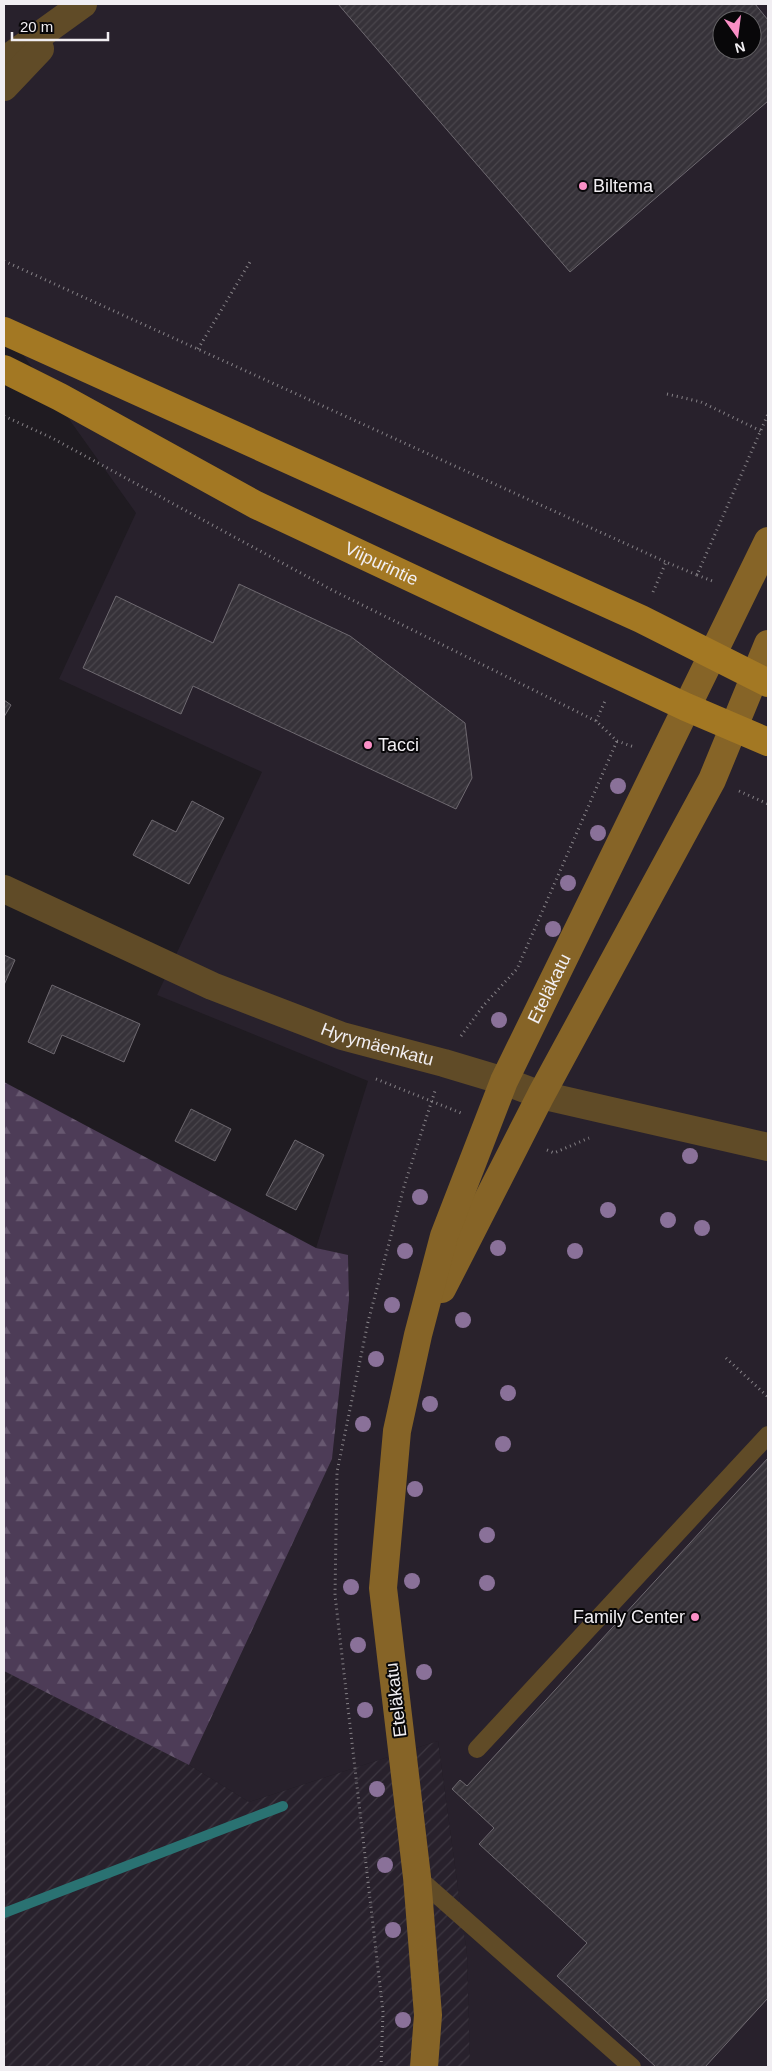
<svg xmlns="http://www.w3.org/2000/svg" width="772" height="2071" viewBox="0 0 772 2071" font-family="Helvetica,sans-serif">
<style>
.built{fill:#28212c;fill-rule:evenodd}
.industrial{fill:url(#industrial-furrows)}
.forest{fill:url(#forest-firs)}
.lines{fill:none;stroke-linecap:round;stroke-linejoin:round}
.stream{stroke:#2a7272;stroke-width:10}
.building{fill:url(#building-hatch);stroke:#6e6970;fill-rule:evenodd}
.path{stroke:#868287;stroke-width:3;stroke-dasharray:1 4;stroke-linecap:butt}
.service{stroke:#604b27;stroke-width:18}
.minor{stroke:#604b27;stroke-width:28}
.secondary{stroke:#866427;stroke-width:28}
.primary{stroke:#a37823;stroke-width:28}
.tree{fill:#8a7199}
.poi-dot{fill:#fa8fc6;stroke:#080709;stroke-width:2}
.labels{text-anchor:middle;stroke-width:4;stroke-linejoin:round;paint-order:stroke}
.poi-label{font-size:18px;fill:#f1eef2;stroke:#080709;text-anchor:start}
.street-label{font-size:18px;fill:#f1eef2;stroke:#080709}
</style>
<defs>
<pattern id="industrial-furrows" width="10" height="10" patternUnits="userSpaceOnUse" patternTransform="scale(1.25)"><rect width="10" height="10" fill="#28212c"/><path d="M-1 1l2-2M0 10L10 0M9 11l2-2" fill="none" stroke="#3d3741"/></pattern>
<pattern id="forest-firs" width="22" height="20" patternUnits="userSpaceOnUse" patternTransform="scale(1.25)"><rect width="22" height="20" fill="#4d3c57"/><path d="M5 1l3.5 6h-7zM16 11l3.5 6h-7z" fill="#675870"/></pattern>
<pattern id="building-hatch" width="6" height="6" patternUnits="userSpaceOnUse" patternTransform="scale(1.25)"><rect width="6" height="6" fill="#363239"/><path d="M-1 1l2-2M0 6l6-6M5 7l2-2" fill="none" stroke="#4a464c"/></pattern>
</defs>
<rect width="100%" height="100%" fill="#1f1b21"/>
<path class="built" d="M4,4H768V2067H470L467,1955L438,1741L249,1802L189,1765L332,1459L349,1300L348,1256L316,1248L368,1081L157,995L262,772L59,679L136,513L4,328ZM722,20H752V50H722Z"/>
<path class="industrial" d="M4,1671L189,1765L249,1802L438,1741L467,1955L470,2067H4Z"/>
<path class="forest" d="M4,1082L316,1248L348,1255L349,1300L332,1459L189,1765L4,1671Z"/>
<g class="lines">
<path class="stream" d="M4,1913L283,1806"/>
</g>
<g class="building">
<path d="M338,4H755L768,20V101L570,272ZM722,20H752V50H722Z"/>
<path d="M239,584L350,636L465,723L472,778L456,809L193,686L181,714L83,668L116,596L213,643Z"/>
<path d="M4,700L11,705L4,717Z"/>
<path d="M192,801L224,818L189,884L133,855L152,820L176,832Z"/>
<path d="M4,955L15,960L4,985Z"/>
<path d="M52,985L140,1024L124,1062L62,1035L54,1054L28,1042Z"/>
<path d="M191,1109L231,1129L215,1161L175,1141Z"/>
<path d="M295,1140L324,1155L296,1210L266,1195Z"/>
<path d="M768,1458V1998L705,2067H656L557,1976L587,1943L479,1844L494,1828L452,1789L460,1780L467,1786Z"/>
</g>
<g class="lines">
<g class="path">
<path d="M4,261L666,562"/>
<path d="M198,349L250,262"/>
<path d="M667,394L701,402L761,431"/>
<path d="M4,416L52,438L332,590L596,721L617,741L634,747"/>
<path d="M697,575L715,582"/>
<path d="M653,592L666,562L697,575L768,414"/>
<path d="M596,721L605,701"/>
<path d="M739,791L768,804"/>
<path d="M461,1036L483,1006L517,969L617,741"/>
<path d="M376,1079L461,1113"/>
<path d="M547,1150L554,1153L589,1138"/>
<path d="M726,1358L768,1397"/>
<path d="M381,2067L383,2012L335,1595L337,1472L368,1322L405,1183L435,1091"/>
</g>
<g class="service">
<path d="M477,1749L768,1435"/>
<path d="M417,1877L632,2067"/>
</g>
<g class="minor">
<path d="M4,61L83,4"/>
<path d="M4,87L40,49"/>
<path id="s1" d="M4,889L212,986L342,1036L444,1063L504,1081L541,1095L768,1147"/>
</g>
<g class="secondary">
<path d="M442,1289L541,1095L712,780L768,644"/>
<path id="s2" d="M424,2067L428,2015L417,1877L383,1588L397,1431L418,1335L444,1236L504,1081L768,541"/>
</g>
<g class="primary">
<path d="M4,331L641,619L768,683"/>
<path id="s3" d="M4,369L60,397L256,505L686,707L768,742"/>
</g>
</g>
<g class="tree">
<circle cx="618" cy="786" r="8"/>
<circle cx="598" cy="833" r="8"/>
<circle cx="568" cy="883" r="8"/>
<circle cx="553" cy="929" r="8"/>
<circle cx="499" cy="1020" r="8"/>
<circle cx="690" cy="1156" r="8"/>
<circle cx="420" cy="1197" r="8"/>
<circle cx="608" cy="1210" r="8"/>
<circle cx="668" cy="1220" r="8"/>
<circle cx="702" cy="1228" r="8"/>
<circle cx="498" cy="1248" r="8"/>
<circle cx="405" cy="1251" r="8"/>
<circle cx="575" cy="1251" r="8"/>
<circle cx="392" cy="1305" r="8"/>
<circle cx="463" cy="1320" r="8"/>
<circle cx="376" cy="1359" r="8"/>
<circle cx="508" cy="1393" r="8"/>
<circle cx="430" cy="1404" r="8"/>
<circle cx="363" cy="1424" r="8"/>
<circle cx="503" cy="1444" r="8"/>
<circle cx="415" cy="1489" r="8"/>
<circle cx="487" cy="1535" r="8"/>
<circle cx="412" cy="1581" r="8"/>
<circle cx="487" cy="1583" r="8"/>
<circle cx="351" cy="1587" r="8"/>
<circle cx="358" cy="1645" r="8"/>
<circle cx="424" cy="1672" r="8"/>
<circle cx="365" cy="1710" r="8"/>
<circle cx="377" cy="1789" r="8"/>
<circle cx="385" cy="1865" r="8"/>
<circle cx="393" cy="1930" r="8"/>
<circle cx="403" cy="2020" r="8"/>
</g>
<g class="poi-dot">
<circle cx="583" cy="186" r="5"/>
<circle cx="368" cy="745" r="5"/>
<circle cx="695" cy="1617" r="5"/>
</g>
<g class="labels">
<g class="poi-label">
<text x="593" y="192">Biltema</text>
<text x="378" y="751">Tacci</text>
<text x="685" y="1623" text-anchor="end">Family Center</text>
</g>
<g class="street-label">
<text dy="6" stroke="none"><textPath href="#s3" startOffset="425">Viipurintie</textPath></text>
<text dy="6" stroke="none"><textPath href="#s2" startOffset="1109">Eteläkatu</textPath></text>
<text dy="6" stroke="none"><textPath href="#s1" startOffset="405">Hyrymäenkatu</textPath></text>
<text transform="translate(396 1700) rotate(-97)" y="6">Eteläkatu</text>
</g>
</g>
<rect width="772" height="2071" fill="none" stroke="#f1eef2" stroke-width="10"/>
<g transform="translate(737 35) rotate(166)"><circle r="24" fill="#080709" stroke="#656366"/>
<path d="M0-4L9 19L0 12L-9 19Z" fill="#fa8fc6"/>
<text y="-8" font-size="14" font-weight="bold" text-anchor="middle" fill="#f1eef2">N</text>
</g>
<path d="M12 32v8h96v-8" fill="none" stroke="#f1eef2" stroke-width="2.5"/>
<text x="20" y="32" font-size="15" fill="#f1eef2" stroke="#080709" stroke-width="4" paint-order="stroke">20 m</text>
</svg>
